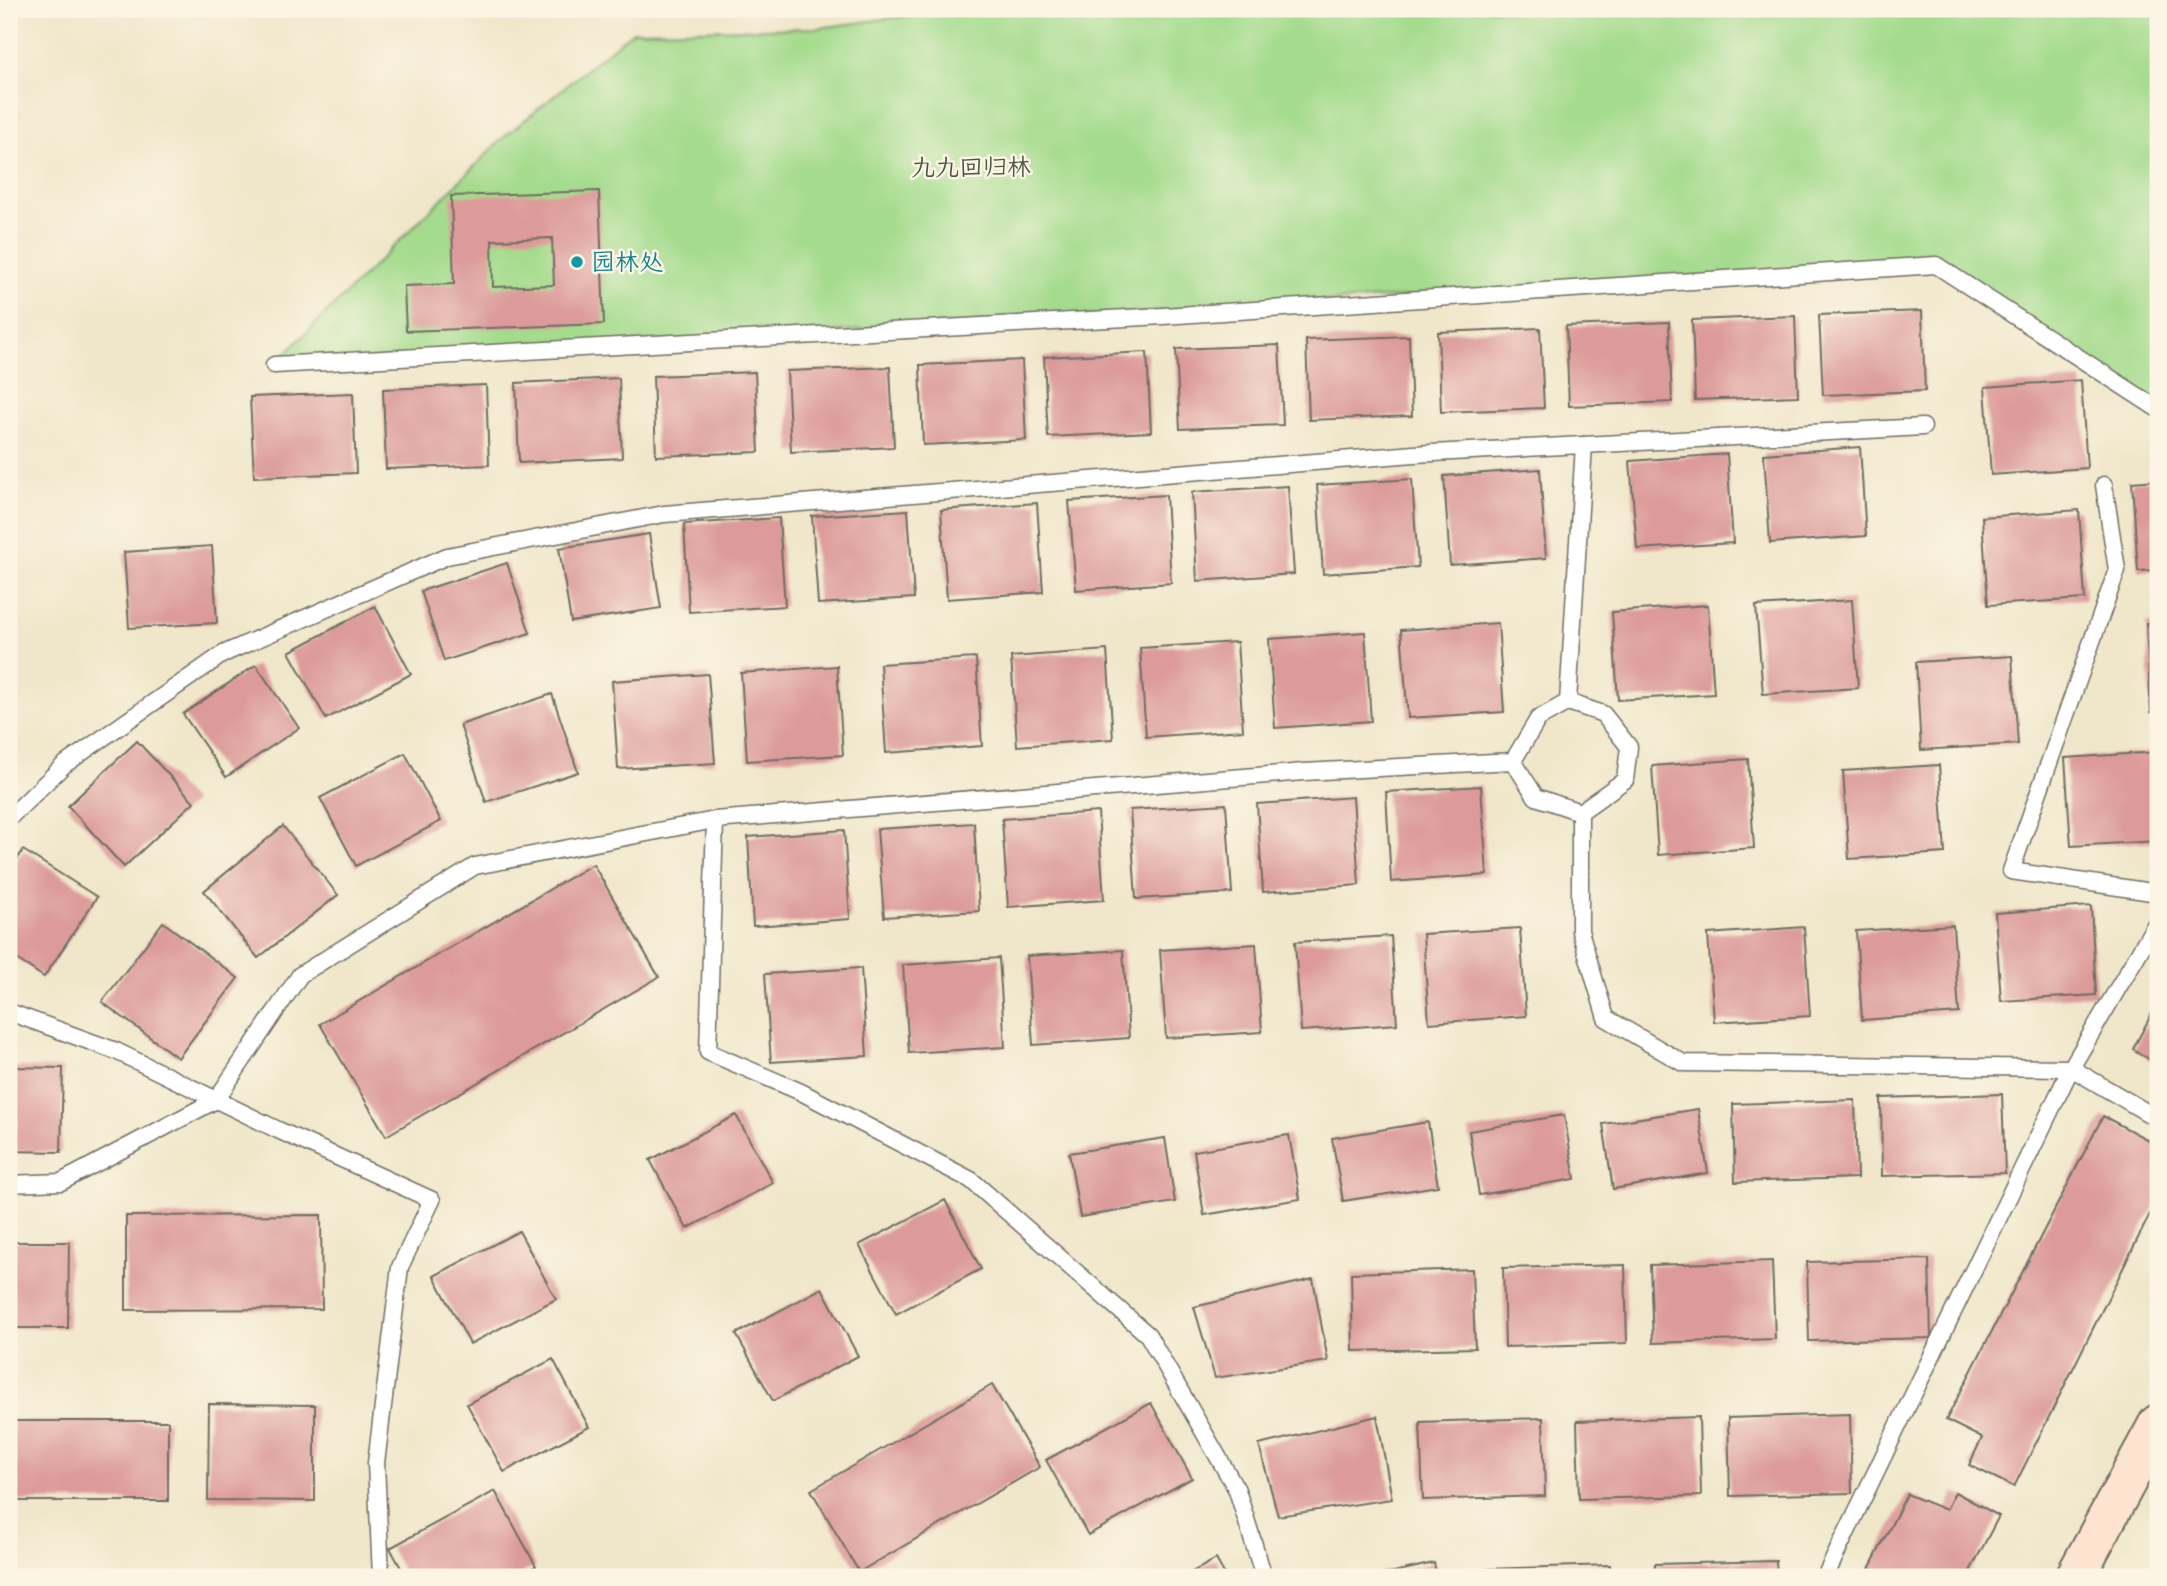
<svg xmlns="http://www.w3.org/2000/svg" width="2167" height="1586" viewBox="0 0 2167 1586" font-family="Mynerve,'LXGW WenKai TC',sans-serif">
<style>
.green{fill:#a4db8d;stroke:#68835c;stroke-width:2}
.building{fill:#dc9b9a;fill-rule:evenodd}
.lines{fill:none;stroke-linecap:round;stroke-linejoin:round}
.lane-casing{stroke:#706d63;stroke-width:19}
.secondary-casing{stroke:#706d63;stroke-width:42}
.lane{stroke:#fff;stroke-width:16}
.secondary{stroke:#fde4d0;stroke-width:38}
.culture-dot{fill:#0f9aa8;stroke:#fcf5e5;stroke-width:2.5}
.labels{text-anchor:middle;stroke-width:5;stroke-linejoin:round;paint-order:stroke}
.park-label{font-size:24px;fill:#495744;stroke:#fcf5e5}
.culture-label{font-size:24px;fill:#0d838f;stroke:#fcf5e5;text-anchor:start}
</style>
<rect width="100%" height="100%" fill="#fcf5e5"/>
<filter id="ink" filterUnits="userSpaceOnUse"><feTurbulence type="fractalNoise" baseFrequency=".0143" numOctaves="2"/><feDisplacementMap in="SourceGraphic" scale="14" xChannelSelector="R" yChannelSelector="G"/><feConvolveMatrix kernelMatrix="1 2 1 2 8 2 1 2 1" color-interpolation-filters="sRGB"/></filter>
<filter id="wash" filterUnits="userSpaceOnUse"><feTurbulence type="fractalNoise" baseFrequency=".00686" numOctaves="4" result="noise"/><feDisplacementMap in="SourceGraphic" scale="28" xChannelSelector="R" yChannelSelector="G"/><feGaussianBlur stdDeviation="1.57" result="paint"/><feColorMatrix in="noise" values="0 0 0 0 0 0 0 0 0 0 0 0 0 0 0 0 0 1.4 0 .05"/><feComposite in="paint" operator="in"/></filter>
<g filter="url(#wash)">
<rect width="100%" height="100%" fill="#f0e7ca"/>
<path class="green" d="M961,9H2158V409L1936,265L274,365L503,138L633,31L818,28Z"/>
<g id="blocks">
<g class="building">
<path d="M599,191L604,324L406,331L404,286L454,284L451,196ZM552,238L554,285L493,287L492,240Z"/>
<path d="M1922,311L1925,391L1823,395L1819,315Z"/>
<path d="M1795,316L1798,396L1695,400L1692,320Z"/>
<path d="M1669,322L1672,402L1569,406L1566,326Z"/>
<path d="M1540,328L1544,408L1441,412L1438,332Z"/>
<path d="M1409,336L1412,416L1309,420L1306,340Z"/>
<path d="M1279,345L1283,425L1180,429L1176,349Z"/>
<path d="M1147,352L1151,432L1048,437L1044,357Z"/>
<path d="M1022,360L1026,440L923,445L920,365Z"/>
<path d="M890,367L894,447L791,452L787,371Z"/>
<path d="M755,372L759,452L656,456L653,376Z"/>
<path d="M619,378L622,458L519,463L516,383Z"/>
<path d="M2081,380L2087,468L1991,475L1985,387Z"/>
<path d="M486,385L489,465L386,469L383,389Z"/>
<path d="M353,393L356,473L254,477L250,397Z"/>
<path d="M1860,447L1866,536L1770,543L1764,454Z"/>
<path d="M1727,454L1733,543L1637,549L1630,461Z"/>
<path d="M1540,469L1546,558L1450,565L1444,476Z"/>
<path d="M1412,479L1418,567L1323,574L1317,485Z"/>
<path d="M2158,480V570L2138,571L2132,482Z"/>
<path d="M1288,486L1294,574L1197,581L1192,492Z"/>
<path d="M1166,495L1171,583L1076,590L1069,501Z"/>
<path d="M1037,503L1043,592L947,599L941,510Z"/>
<path d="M908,510L914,598L818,604L812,516Z"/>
<path d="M2079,510L2085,599L1988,605L1982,517Z"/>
<path d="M779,518L785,606L689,612L684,524Z"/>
<path d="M649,534L661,608L571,622L559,548Z"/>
<path d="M212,546L217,623L129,628L124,552Z"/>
<path d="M507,563L530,633L444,661L421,591Z"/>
<path d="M1852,600L1858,688L1763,694L1756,606Z"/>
<path d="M1708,605L1714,694L1618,700L1612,612Z"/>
<path d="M375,606L411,674L326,719L289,652Z"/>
<path d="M1498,623L1504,712L1408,718L1401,630Z"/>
<path d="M2146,623H2158V711L2151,712Z"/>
<path d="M1365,632L1371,721L1275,728L1269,639Z"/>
<path d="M1237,642L1243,730L1146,737L1140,648Z"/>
<path d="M1107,650L1113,739L1017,746L1011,657Z"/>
<path d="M2012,656L2018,744L1921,750L1916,662Z"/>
<path d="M976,658L982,746L886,753L880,664Z"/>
<path d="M256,665L299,728L226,777L183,714Z"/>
<path d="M837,666L843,755L747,761L741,673Z"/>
<path d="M708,674L715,763L618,769L612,681Z"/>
<path d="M552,694L578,772L486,802L460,725Z"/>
<path d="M137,741L194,802L124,867L68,806Z"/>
<path d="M2158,752V841L2071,846L2065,758Z"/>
<path d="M405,753L441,821L356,866L320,798Z"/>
<path d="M1748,759L1754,848L1658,855L1652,766Z"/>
<path d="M1939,765L1945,853L1849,859L1843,771Z"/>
<path d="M1481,786L1487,875L1391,882L1386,792Z"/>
<path d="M1353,797L1359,885L1263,892L1257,804Z"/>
<path d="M1226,804L1232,893L1136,899L1130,810Z"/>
<path d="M1098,812L1104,900L1008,907L1002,819Z"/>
<path d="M974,823L979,911L884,917L877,829Z"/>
<path d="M283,826L338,895L258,958L204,891Z"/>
<path d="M844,830L850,919L753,926L748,837Z"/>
<path d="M23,850L97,897L44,977L9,954V872Z"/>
<path d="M593,864L659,977L386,1136L320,1024Z"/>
<path d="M2091,906L2096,995L2001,1001L1995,913Z"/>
<path d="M163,922L238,978L178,1058L102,1002Z"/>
<path d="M1953,925L1959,1013L1862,1020L1856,931Z"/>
<path d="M1804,927L1810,1016L1714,1022L1708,934Z"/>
<path d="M1520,928L1526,1016L1429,1023L1423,934Z"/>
<path d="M1391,936L1397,1024L1301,1031L1295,942Z"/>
<path d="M1256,944L1262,1032L1166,1038L1160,950Z"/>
<path d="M1123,950L1129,1038L1033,1045L1027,956Z"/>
<path d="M999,958L1005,1047L909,1053L903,965Z"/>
<path d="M861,968L867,1056L771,1062L765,974Z"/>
<path d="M2158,1002V1065L2133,1049Z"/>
<path d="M9,1067L63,1068L61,1152L9,1151Z"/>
<path d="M2002,1094L2005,1173L1882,1176L1881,1098Z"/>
<path d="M1855,1100L1857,1178L1735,1182L1733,1104Z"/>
<path d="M1698,1109L1708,1173L1613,1189L1603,1124Z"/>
<path d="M736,1115L773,1183L687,1229L650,1160Z"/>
<path d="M1564,1115L1575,1179L1479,1195L1469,1131Z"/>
<path d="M2103,1116L2158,1145V1198L2014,1487L1969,1465L1982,1438L1946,1420Z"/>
<path d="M1428,1122L1438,1186L1343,1201L1332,1138Z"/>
<path d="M1289,1135L1300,1199L1204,1215L1194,1151Z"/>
<path d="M1165,1138L1175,1202L1080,1217L1069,1153Z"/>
<path d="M945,1200L981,1269L896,1314L859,1245Z"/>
<path d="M321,1215L322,1309L126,1310V1216Z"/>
<path d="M519,1231L556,1299L470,1344L434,1276Z"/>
<path d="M9,1242H69L68,1328H9Z"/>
<path d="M1929,1259L1931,1338L1809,1341L1807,1262Z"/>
<path d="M1772,1261L1775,1339L1653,1343L1650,1265Z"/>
<path d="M1625,1265L1627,1343L1505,1347L1503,1268Z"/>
<path d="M1472,1269L1475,1348L1353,1351L1351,1273Z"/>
<path d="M1313,1279L1328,1361L1215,1378L1194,1307Z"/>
<path d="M822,1288L858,1356L773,1401L736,1334Z"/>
<path d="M553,1359L589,1427L504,1472L467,1404Z"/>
<path d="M992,1385L1040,1467L859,1572L811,1490Z"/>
<path d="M1151,1403L1192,1478L1088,1535L1046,1460Z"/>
<path d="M209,1404L315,1405V1501L208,1500Z"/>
<path d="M1850,1414L1852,1493L1730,1496L1728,1418Z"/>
<path d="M1377,1416L1392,1499L1278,1516L1259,1445Z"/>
<path d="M1699,1417L1701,1496L1579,1499L1577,1421Z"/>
<path d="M1543,1418L1545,1496L1423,1500L1420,1422Z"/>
<rect x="9" y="1421" width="159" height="80"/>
<path d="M495,1491L536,1566L516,1577H406L390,1548Z"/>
<path d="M1955,1492L1999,1516L1967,1577H1865L1907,1494L1946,1510Z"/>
<path d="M1216,1559L1226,1577H1183Z"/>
<path d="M1776,1561L1777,1577H1655V1564Z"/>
<path d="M1434,1563L1437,1577H1376V1576Z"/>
<path d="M1610,1565V1577H1488L1487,1569Z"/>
</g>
</g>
</g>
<g filter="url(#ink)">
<use href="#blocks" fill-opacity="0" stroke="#706d63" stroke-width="2"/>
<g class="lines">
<defs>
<g id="lane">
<path d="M274,365L1163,316L1936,265L2158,409"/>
<path d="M2104,485L2117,570L2011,871L2158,893"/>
<path d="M1568,702L1603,714L1629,747L1625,780L1580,812L1536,797L1513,761L1538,719L1568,702L1584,445"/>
<path d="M1580,812V931L1606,1018L1683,1063L2071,1068L2158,1119"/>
<path d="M9,818L64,765L223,654L447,556L664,514L1414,454L1923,427"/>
<path d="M715,820L708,1052L801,1092L971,1180L1148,1335L1237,1490L1264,1577"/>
<path d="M9,1012L116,1051L278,1130L432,1200L400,1267L376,1463L381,1577"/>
<path d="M9,1184L61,1182L216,1100L300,975L475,866L715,820L1304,772L1513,761"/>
<path d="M1825,1577L2071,1068L2158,920"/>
</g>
<path id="secondary" d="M2075,1577L2158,1424"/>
</defs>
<use href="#lane" class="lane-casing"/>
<use href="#secondary" class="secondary-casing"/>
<use href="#lane" class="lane"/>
<use href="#secondary" class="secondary"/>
</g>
</g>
<circle class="culture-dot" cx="577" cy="262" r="7"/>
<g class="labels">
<g class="park-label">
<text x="971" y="175">九九回归林</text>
</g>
<g class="culture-label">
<text x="591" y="270">园林处</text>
</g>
</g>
<rect width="2167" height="1586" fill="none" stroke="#fcf5e5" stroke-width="35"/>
</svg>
